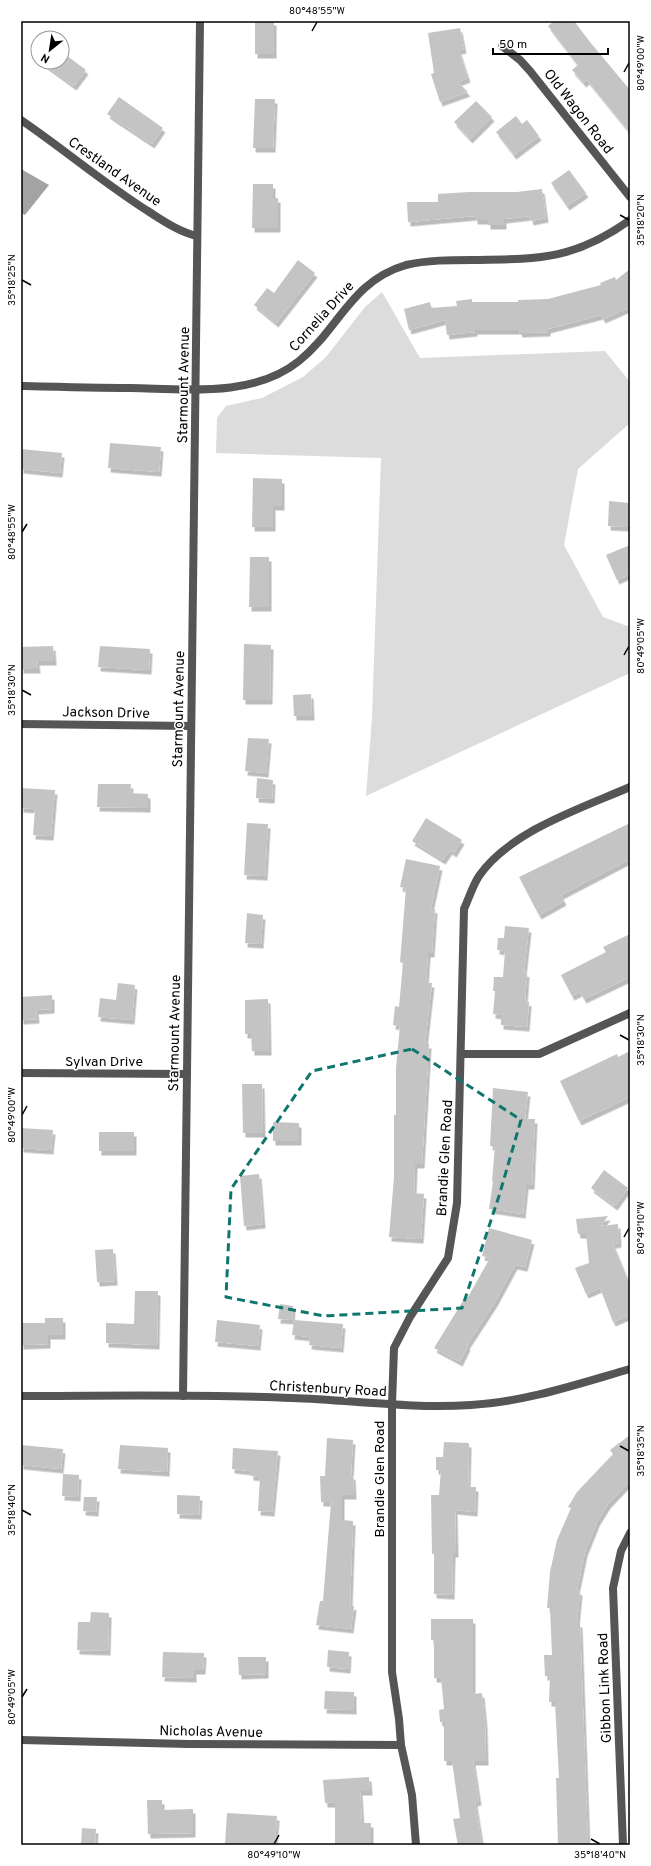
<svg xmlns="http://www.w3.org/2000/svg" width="651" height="1866" viewBox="0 0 651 1866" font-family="Overpass,sans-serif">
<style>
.green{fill:#dcdcdc}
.water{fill:#a3a3a3}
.building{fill:#c4c4c4;filter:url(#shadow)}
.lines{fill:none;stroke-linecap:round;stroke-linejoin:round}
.street{stroke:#555;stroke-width:8}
.marked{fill:none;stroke:#0f766e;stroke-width:3;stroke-dasharray:8 5;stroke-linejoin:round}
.ticks{fill:none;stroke:#000;stroke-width:1.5}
.labels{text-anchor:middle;stroke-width:3;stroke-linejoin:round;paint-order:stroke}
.street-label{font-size:14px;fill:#000;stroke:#fff}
.neatline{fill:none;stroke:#000;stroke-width:1.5}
.ticks-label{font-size:10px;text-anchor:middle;fill:#000}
</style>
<defs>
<filter id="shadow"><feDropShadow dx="2.5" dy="4.5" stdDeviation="0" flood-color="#0004"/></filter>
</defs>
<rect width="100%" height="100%" fill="#fff"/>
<path class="green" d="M382,292L420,358L605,351L630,382V423L578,469L564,545L603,617L630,627V673L366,796L372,718L381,458L216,453L217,418L226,406L262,398L303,377L326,357L365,307Z"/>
<path class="water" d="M21,169L49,185L25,215L21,213Z"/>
<g class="building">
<rect x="255" y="21" width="19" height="33"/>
<path d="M554,21H574L590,42L630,90V133L587,80L584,83L572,70L578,65L548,26Z"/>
<path d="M460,28L464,49L459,50L468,78L458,82L468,92L440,102L431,74L434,73L428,33Z"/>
<path d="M62,52L86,70L74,86L41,62H62Z"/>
<path d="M119,97L163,128L152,144L107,114Z"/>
<path d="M255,99H275L273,148H253Z"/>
<path d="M476,101L492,117L470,139L454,122Z"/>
<path d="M516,116L522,124L527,120L539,136L514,155L496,132Z"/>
<path d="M569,170L586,193L567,206L551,183Z"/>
<path d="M253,184H273V198H278V228H252Z"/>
<path d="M542,189L546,218L531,221L530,216L504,219V225H488V220H475V216L408,222L407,202H438V194L469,192H517Z"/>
<path d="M298,260L315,273L276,323L254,305L267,288L274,293Z"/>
<path d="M630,269V307L603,319L601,315L548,329V332L520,333L519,330H475V332L447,335L445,320L409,330L404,309L430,302L431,308L457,306L456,301L472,299V302H518V300L548,299L601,285L600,283L615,277L616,280Z"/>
<path d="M110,443L161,447L159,472L108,468Z"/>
<path d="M21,449L62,453L60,473L21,469Z"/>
<path d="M253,478L282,479V506H273V527H252Z"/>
<path d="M609,501L629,503L628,527L608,526Z"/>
<path d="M630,545V574L617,580L606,555Z"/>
<path d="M250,557H269V607H249Z"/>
<path d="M244,644L271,645L270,700H243Z"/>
<path d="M53,646L54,661H37L38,669H21V647Z"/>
<path d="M100,646L150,649L149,670L98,667Z"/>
<path d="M311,694L312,716H294L293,695Z"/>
<path d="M248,738L269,739L266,773L245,771Z"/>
<path d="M257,778L273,780L272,799L256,798Z"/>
<path d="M98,784H131L130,793L148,794V808L97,807Z"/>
<path d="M21,788L55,790L51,836L33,835L35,809L21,808Z"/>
<path d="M426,818L462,840L454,853L450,850L443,860L412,841Z"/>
<path d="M247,823L268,824L265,876L244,875Z"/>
<path d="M630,823V859L561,895L564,901L539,915L519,877Z"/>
<path d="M406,859L440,866L431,908L435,909L432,953H428L426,983H432L425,1044H429L422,1164H415L414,1193L424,1194L421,1239L389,1237L394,1177V1115H396V1068L400,1026L393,1025L395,1006L399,1007L403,963L400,962L406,888L400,887Z"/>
<path d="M247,913L263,915L261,944L245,943Z"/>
<path d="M505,926L529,928L524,972L527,973L525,1001L529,1002L527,1027L501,1025V1015L493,1014L495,991H493L494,977H503L505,951L497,950L498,938H504Z"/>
<path d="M630,934V977L584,999L580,992L572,996L561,975L606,952L603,947Z"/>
<path d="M118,983L135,985L132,1020L98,1017L100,998L116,1000Z"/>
<path d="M52,995V1009L36,1010L37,1019L21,1020V997Z"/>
<path d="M268,999L269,1051H252L251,1034H245V1000Z"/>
<path d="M630,1051V1097L579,1121L560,1081L617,1054L618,1057Z"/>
<path d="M242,1084H262L263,1133H243Z"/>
<path d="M493,1088L528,1092L525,1119H535L532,1185H526L523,1214L489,1209L493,1182L492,1181L495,1146H490Z"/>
<path d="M273,1122L299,1123V1141H273Z"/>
<path d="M21,1128L53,1130L51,1150L21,1148Z"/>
<rect x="99" y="1132" width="35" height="19"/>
<path d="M604,1170L628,1188L615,1206L591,1188Z"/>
<path d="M259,1174L263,1224L244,1226L240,1176Z"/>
<path d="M608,1216L601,1226L618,1224L619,1243L613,1244L630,1285V1315L613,1322L600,1288L586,1294L575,1268L589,1263L586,1234H578L576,1219Z"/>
<path d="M489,1228L532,1240L525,1267L515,1265L495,1302L467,1345L468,1346L460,1362L434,1348L466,1296L468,1297L490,1258L482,1256Z"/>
<path d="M113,1249L115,1281L97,1282L95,1250Z"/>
<path d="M135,1291H158L157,1345L106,1343V1323L134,1324Z"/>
<path d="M280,1304L293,1306L292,1320L278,1319Z"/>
<path d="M45,1318H63V1335H48V1344L21,1345V1323H45Z"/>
<path d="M217,1320L260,1325L258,1346L215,1342Z"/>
<path d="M294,1320L343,1324L341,1348L309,1345L310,1337L292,1335Z"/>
<path d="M630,1435V1481L608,1504L597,1522L585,1552L577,1590L580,1591L577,1623H580L588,1845H558L556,1778H559L555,1702H549L550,1676H545L544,1655H552L550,1608H547L550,1572L557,1540L571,1508L568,1507L577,1492L613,1454L610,1450Z"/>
<path d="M327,1438L353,1440L351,1475H353L354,1495H342V1520L353,1521L350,1605L354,1606L351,1629L316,1625L320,1601H323L331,1502H321L320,1476H325Z"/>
<path d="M444,1442L469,1443L468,1487H476L475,1512L455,1510L456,1553H453L452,1595L434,1594V1554H432L431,1495H439L441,1470H436V1457H443Z"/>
<path d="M21,1445L63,1449L61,1469L21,1465Z"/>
<path d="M120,1445L168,1448L167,1472L118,1469Z"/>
<path d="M233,1448L278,1451L272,1512L258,1511L260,1477L251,1476V1471L232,1469Z"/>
<path d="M63,1474L79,1475L78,1497L62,1496Z"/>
<path d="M177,1495L200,1496L199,1515L177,1514Z"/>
<path d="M84,1497H97L96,1512L83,1511Z"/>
<path d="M91,1612L109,1613L108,1651L77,1650L78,1622H90Z"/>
<path d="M431,1619H473V1694L482,1693L485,1724L486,1761H473L479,1801L475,1802L482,1845H458L453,1819L460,1818L452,1761H444V1722H440L439,1710L444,1709L441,1678H434V1640H431Z"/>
<path d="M328,1650L349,1652L348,1669L327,1667Z"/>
<path d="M163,1652L204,1653L203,1670H194V1678L162,1677Z"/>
<path d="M238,1657H266V1674L239,1675Z"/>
<path d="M325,1691L354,1692V1710L324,1709Z"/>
<path d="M369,1777L370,1791H360L362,1823H371V1845H335V1803H325L323,1780Z"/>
<path d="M147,1800H162V1810L193,1809V1833L148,1834Z"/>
<path d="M227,1813L277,1816L275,1845L248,1843V1845H225Z"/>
<path d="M82,1828L96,1829L95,1845H81Z"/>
</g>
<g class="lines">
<g class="street">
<path d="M502,46L520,60L530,71L630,197"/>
<path d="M21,120C65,150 106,185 151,213C165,222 180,232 197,236"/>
<path d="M21,386C58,387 94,388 131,388C185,389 253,398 299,361C339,329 351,281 406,265C427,260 451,260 472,260C539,259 574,260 630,220"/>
<path d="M21,724L191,726"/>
<path d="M461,1054H539L630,1013"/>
<path d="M21,1073L186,1074"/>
<path d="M21,1396C111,1396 202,1394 292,1398C352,1400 411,1409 471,1405C525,1402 578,1384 630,1369"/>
<path d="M183,1396L200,21"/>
<path d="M21,1740L188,1744L401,1745"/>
<path d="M416,1845L412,1795L401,1745L399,1719L392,1672V1404L394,1348L410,1317L448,1258L457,1203L464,909C469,898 473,885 479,876C510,831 582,808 630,787"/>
<path d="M623,1845L613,1588L621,1551L630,1533"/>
</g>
</g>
<path class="marked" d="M412,1049L521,1120L499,1196L462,1308L324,1316L226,1297L231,1189L312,1071Z"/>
<path class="ticks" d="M312,31L317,22M624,72L629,63M620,215L629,220M22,280L31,285M22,532L27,524M624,655L629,646M22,690L31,695M620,1035L629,1040M22,1115L27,1106M624,1237L629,1228M620,1446L629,1451M22,1510L31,1515M22,1697L27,1689M591,1839L600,1844M274,1844L279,1835"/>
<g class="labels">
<g class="street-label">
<text transform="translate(579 111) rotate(52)" y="5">Old Wagon Road</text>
<text transform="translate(115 171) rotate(35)" y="5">Crestland Avenue</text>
<text transform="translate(321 316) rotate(-48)" y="5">Cornelia Drive</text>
<text transform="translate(183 385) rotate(-89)" y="5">Starmount Avenue</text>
<text transform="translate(178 709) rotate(-89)" y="5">Starmount Avenue</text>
<text transform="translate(106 712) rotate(1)" y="5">Jackson Drive</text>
<text transform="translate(174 1033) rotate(-89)" y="5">Starmount Avenue</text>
<text x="104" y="1066">Sylvan Drive</text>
<text transform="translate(444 1158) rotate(-87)" y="5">Brandie Glen Road</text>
<text transform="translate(328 1388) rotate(3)" y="5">Christenbury Road</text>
<text transform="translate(379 1479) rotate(-90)" y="5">Brandie Glen Road</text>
<text transform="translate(604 1688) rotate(-92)" y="5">Gibbon Link Road</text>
<text transform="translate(211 1731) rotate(1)" y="5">Nicholas Avenue</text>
</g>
</g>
<rect width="651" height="1866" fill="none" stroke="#ffffff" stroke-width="44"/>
<g transform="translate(50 50) rotate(210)"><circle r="19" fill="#ffffff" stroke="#999999"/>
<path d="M0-3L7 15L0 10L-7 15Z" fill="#000000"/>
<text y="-6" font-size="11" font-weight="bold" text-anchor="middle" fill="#000000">N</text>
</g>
<path d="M493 48v6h115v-6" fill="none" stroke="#000000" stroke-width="2"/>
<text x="499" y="48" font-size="12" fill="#000000" stroke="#ffffff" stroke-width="3" paint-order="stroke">50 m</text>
<rect x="22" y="22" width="607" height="1822" class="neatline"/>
<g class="ticks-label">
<text x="317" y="14">80°48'55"W</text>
<text transform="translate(640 63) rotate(-90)" y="4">80°49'00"W</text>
<text transform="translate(640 220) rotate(-90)" y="4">35°18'20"N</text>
<text transform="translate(11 280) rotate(-90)" y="4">35°18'25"N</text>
<text transform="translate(11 532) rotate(-90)" y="4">80°48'55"W</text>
<text transform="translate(640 646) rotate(-90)" y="4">80°49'05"W</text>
<text transform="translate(11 690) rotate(-90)" y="4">35°18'30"N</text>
<text transform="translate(640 1040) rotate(-90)" y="4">35°18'30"N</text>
<text transform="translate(11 1115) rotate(-90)" y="4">80°49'00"W</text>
<text transform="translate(640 1228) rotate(-90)" y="4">80°49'10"W</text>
<text transform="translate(640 1451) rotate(-90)" y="4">35°18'35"N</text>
<text transform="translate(11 1510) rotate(-90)" y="4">35°18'40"N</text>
<text transform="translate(11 1697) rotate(-90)" y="4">80°49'05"W</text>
<text x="274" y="1858">80°49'10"W</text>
<text x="600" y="1858">35°18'40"N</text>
</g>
</svg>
